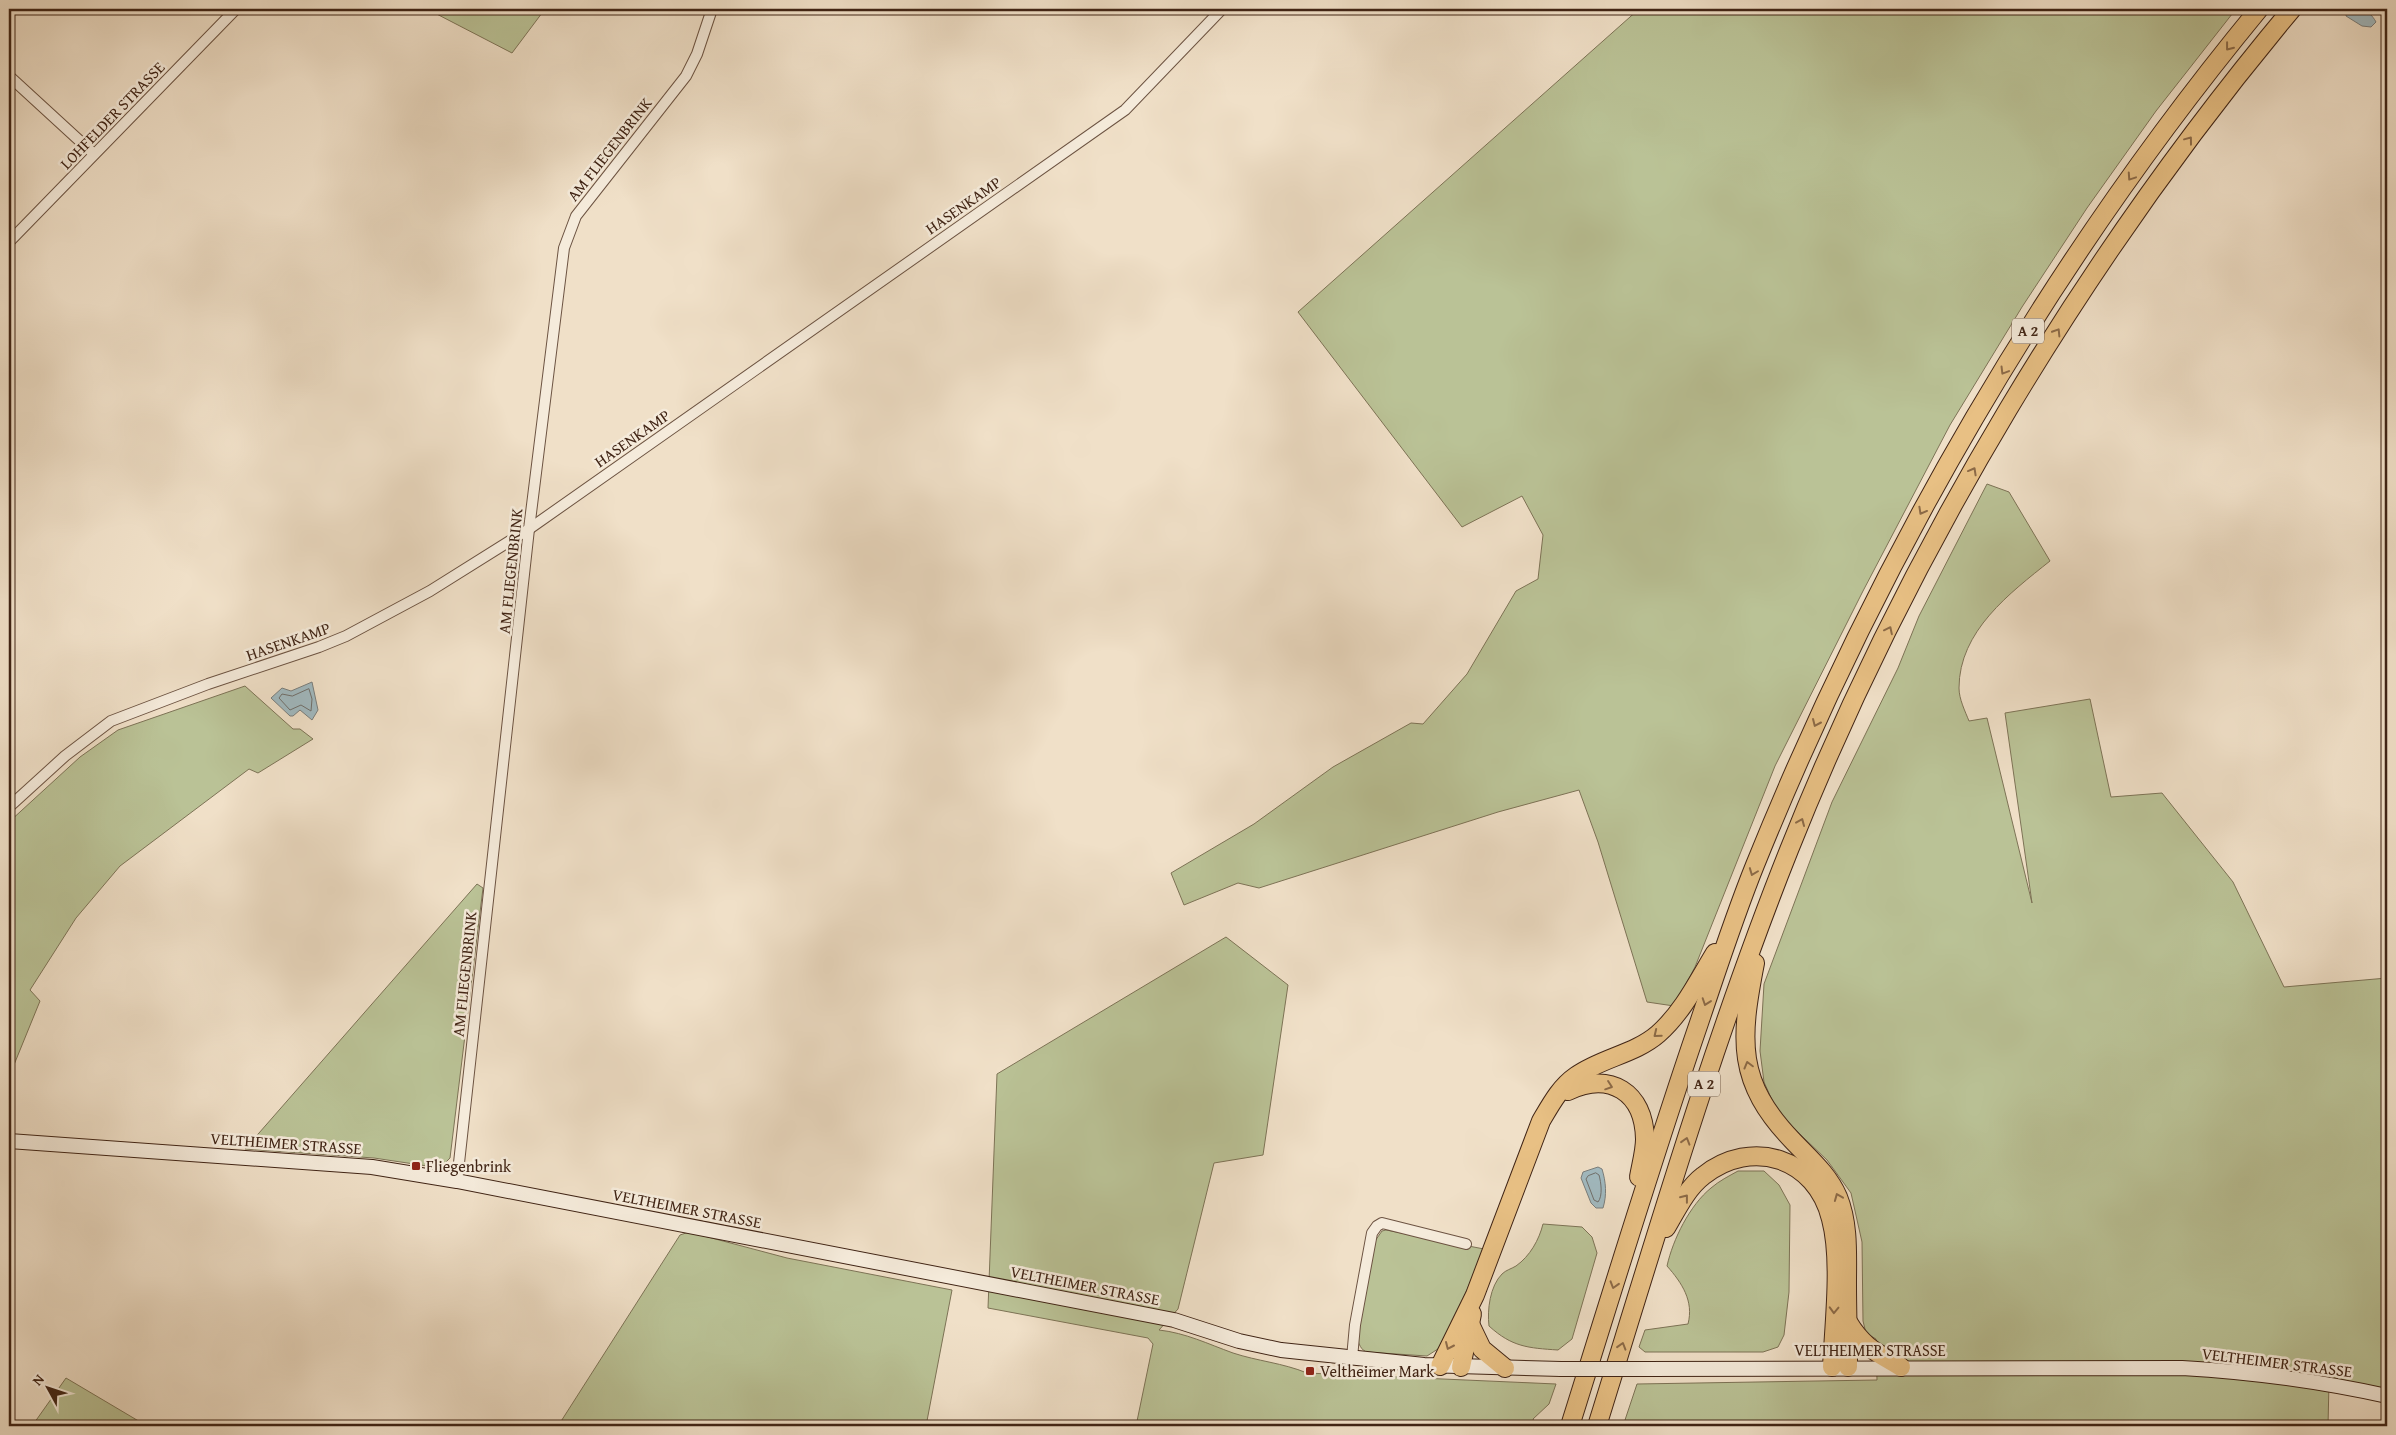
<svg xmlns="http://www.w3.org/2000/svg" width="2396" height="1435" viewBox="0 0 2396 1435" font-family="'Gentium Book Plus',serif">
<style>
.green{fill:#bac296;stroke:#7d7356}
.water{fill:#a1bac1;stroke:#7a7e7c}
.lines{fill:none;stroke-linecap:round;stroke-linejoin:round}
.shore{stroke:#706f6b;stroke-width:1}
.minor-casing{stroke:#6c5342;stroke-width:12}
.secondary-casing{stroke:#402415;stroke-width:16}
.motorway-casing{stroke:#402415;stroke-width:20}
.minor{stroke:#f5ebdb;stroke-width:10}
.secondary{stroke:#f5ebdb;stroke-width:14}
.motorway{stroke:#e8c084;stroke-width:18}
.secondary-bridge-casing{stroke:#402415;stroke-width:16;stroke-linecap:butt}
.secondary-bridge{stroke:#f5ebdb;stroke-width:14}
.oneway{stroke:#8c6a47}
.poi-dot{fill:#8f2418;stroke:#f5ebdb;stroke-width:2}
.labels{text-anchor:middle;stroke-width:5;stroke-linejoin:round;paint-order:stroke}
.shield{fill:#f5ebdb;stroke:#766050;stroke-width:1}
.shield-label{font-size:15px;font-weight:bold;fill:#402415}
.street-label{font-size:16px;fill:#402415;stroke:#f5ebdb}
.poi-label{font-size:16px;fill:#402415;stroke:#f5ebdb;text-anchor:start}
</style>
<rect width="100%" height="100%" fill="#f0e0c8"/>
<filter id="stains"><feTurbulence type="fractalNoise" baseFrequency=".004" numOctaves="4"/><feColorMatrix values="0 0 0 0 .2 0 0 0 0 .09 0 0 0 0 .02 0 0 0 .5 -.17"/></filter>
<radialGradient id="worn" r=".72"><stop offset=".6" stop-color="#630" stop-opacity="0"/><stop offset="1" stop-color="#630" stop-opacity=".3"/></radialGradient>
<g class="green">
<path d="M427,9H545L512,53Z"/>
<path d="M1639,9H2236L2156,111L2087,208L2022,307L1950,425L1863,591L1775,766L1695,967L1674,1006L1647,1002L1598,842L1579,790L1498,812L1259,888L1238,883L1184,905L1171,873L1254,824L1333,767L1411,723L1423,724L1467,674L1516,591L1538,579L1543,535L1522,496L1462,527L1298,312Z"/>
<path d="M1987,484L2009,492L2050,561C2010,593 1959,631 1959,688C1959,699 1965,711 1969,721L1987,718L2032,903L2005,713L2090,699L2111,797L2162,793L2233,882L2284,987L2387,978V1389L2329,1382L2328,1426H1623L1637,1384L1877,1380L1876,1339L1866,1333L1863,1321L1862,1242L1851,1193L1827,1160L1784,1119L1772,1100L1764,1082L1760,1051L1764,984L1832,802L1898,668L1919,616Z"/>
<path d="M245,686L293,729H300L313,739L258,773L249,769L120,866L76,918L30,990L40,1001L9,1077V822L80,757L118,730Z"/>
<path d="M477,884L483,888L450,1158L444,1164L434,1167L374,1158L245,1149Z"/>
<path d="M1226,937L1288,985L1263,1155L1214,1163L1178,1309L1159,1330C1186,1333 1208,1344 1233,1353C1257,1361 1283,1363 1307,1373L1556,1384L1549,1404L1533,1419L1536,1426H1136L1153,1344L1148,1338L988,1308L997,1074Z"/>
<path d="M1738,1171H1764L1779,1185L1790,1205L1789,1292L1784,1335L1778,1347L1763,1352H1645L1639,1347L1645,1330L1688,1324C1694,1301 1682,1283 1667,1266C1673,1239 1690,1205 1711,1188C1719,1181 1729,1176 1738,1171Z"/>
<path d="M1543,1224L1582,1227L1592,1237L1597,1253L1572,1339L1558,1350C1528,1348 1512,1347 1489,1326C1487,1310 1490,1286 1502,1274C1506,1270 1511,1269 1516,1266C1530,1256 1539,1240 1543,1224Z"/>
<path d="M1386,1230L1484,1249L1447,1338L1441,1347L1427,1356L1366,1352C1359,1348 1358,1341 1356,1333L1375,1241L1382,1231Z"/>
<path d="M689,1232L787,1258L952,1290L926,1426H558L680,1235Z"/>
<path d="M66,1378L147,1426H32Z"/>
</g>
<g class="water">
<path d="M2347,9C2360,9 2369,9 2376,22L2371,27L2362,26L2346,16Z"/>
<path d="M312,682L318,710L312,720L300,710L293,716H290L271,698L282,688L291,691Z"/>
<path d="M1598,1167L1602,1169C1606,1182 1607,1195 1603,1208H1596L1591,1203L1581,1178L1583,1172Z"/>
</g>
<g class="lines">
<g class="shore">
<path d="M309,689L312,699L311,711L301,705L290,710L279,698L282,694L292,696Z"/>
<path d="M1596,1173L1599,1175C1601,1182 1603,1196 1598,1202L1594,1200L1586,1179L1588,1176Z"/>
</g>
<defs>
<g id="minor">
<path d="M9,76L94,154"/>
<path d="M9,242L236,9"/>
<path d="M9,807L65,756L111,721L208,684L319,647L346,636L430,591L529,529L1125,110L1222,9"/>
<path d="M457,1181L529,529L564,248L576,216L686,76L697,54L712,9"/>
<path d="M1352,1358L1355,1325L1372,1233L1377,1226L1382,1223L1466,1244"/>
</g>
<g id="secondary">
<path d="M9,1141L372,1167L457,1181L1174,1320L1239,1341L1281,1350L1424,1365L1561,1369"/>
<path d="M1642,1369L2182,1368C2252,1372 2319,1381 2387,1396"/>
</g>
<g id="motorway">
<path d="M1755,963C1740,1040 1736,1082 1793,1141C1811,1160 1828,1174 1838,1197C1849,1224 1847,1255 1847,1283C1847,1311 1848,1339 1848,1367"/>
<path d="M1568,1091C1610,1071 1644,1092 1645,1139C1645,1151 1641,1165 1639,1177"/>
<path d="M1666,1228C1676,1211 1687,1188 1703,1176C1752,1137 1816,1158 1831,1219C1842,1260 1834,1324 1832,1367"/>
<path d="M1848,1322C1863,1347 1876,1352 1901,1367"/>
<path d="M1470,1324L1482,1349L1505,1368"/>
<path d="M1440,1366L1475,1295L1541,1121C1551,1104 1560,1087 1576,1076C1601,1058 1635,1054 1658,1034C1683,1012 1698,981 1715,953"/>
<path d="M1461,1367L1472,1314"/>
<path d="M1570,1426C1612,1292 1653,1157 1699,1023C1717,970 1734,917 1755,865C1879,558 2048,265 2259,9"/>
<path d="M1597,1426C1657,1233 1714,1038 1789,850C1908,551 2086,255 2292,9"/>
</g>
</defs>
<use href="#minor" class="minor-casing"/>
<use href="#secondary" class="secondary-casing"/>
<use href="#motorway" class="motorway-casing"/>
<use href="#minor" class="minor"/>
<use href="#secondary" class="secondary"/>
<use href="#motorway" class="motorway"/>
<defs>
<path id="secondary-bridge" d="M1561,1369H1642"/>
</defs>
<use href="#secondary-bridge" class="secondary-bridge-casing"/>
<use href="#secondary-bridge" class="secondary-bridge"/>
</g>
<defs><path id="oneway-chevron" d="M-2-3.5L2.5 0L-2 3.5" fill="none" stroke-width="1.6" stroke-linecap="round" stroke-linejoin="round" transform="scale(1.25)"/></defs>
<g class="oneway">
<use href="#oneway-chevron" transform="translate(2229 47) rotate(128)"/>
<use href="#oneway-chevron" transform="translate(2189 140) rotate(-53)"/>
<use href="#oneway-chevron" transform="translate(2131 177) rotate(124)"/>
<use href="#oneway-chevron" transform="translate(2057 332) rotate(-58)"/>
<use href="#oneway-chevron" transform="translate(2004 371) rotate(121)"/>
<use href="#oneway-chevron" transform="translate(1973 471) rotate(-61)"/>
<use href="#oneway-chevron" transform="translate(1922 511) rotate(119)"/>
<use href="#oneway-chevron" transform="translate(1889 630) rotate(-64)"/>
<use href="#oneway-chevron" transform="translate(1816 723) rotate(114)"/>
<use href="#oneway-chevron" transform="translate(1801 822) rotate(-67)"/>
<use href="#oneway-chevron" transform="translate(1753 872) rotate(111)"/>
<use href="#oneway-chevron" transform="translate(1706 1002) rotate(109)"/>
<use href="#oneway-chevron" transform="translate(1657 1034) rotate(141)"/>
<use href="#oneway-chevron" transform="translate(1748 1065) rotate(-105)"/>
<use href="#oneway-chevron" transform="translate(1609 1086) rotate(19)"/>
<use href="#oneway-chevron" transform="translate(1686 1141) rotate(-73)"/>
<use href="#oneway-chevron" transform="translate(1838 1197) rotate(-112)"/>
<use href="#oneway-chevron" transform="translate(1685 1198) rotate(-52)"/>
<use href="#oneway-chevron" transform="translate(1614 1285) rotate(107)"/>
<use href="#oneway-chevron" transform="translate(1834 1310) rotate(92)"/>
<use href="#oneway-chevron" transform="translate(1449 1346) rotate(114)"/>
<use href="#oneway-chevron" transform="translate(1622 1346) rotate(-73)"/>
</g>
<g class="poi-dot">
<rect x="411" y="1161" width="10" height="10" rx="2.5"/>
<rect x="1305" y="1366" width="10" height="10" rx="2.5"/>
</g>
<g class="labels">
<g class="shield">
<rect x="2012" y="318.5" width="32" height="25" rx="4"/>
<rect x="1688" y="1071.5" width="32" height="25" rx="4"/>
</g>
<g class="shield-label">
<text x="2028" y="336">A 2</text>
<text x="1704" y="1089">A 2</text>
</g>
<g class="street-label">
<text transform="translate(112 115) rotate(-46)" y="6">LOHFELDER STRASSE</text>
<text transform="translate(609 149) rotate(-52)" y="6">AM FLIEGENBRINK</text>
<text transform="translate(963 205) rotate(-35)" y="6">HASENKAMP</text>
<text transform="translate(632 438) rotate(-35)" y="6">HASENKAMP</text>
<text transform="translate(510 571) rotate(-84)" y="6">AM FLIEGENBRINK</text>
<text transform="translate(288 641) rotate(-19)" y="6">HASENKAMP</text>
<text transform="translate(464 974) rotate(-84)" y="6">AM FLIEGENBRINK</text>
<text transform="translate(286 1143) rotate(4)" y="6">VELTHEIMER STRASSE</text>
<text transform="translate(687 1208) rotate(11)" y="6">VELTHEIMER STRASSE</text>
<text transform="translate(1085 1285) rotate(11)" y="6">VELTHEIMER STRASSE</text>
<text x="1870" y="1356">VELTHEIMER STRASSE</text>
<text transform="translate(2277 1362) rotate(7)" y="6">VELTHEIMER STRASSE</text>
</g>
<g class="poi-label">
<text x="426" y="1172">Fliegenbrink</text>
<text x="1320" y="1377">Veltheimer Mark</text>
</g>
</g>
<rect width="2396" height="1435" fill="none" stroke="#f0e0c8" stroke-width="30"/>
<rect x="10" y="10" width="2376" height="1415" fill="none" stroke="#402415" stroke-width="2.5"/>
<rect x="15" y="15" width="2366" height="1405" fill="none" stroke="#402415"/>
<g transform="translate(48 1388) rotate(310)" stroke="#f5ebdb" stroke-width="4" paint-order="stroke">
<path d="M0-4L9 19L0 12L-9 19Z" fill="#402415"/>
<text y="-8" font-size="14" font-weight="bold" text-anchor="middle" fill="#402415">N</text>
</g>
<rect width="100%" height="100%" filter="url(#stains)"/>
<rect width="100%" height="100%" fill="url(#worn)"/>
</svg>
